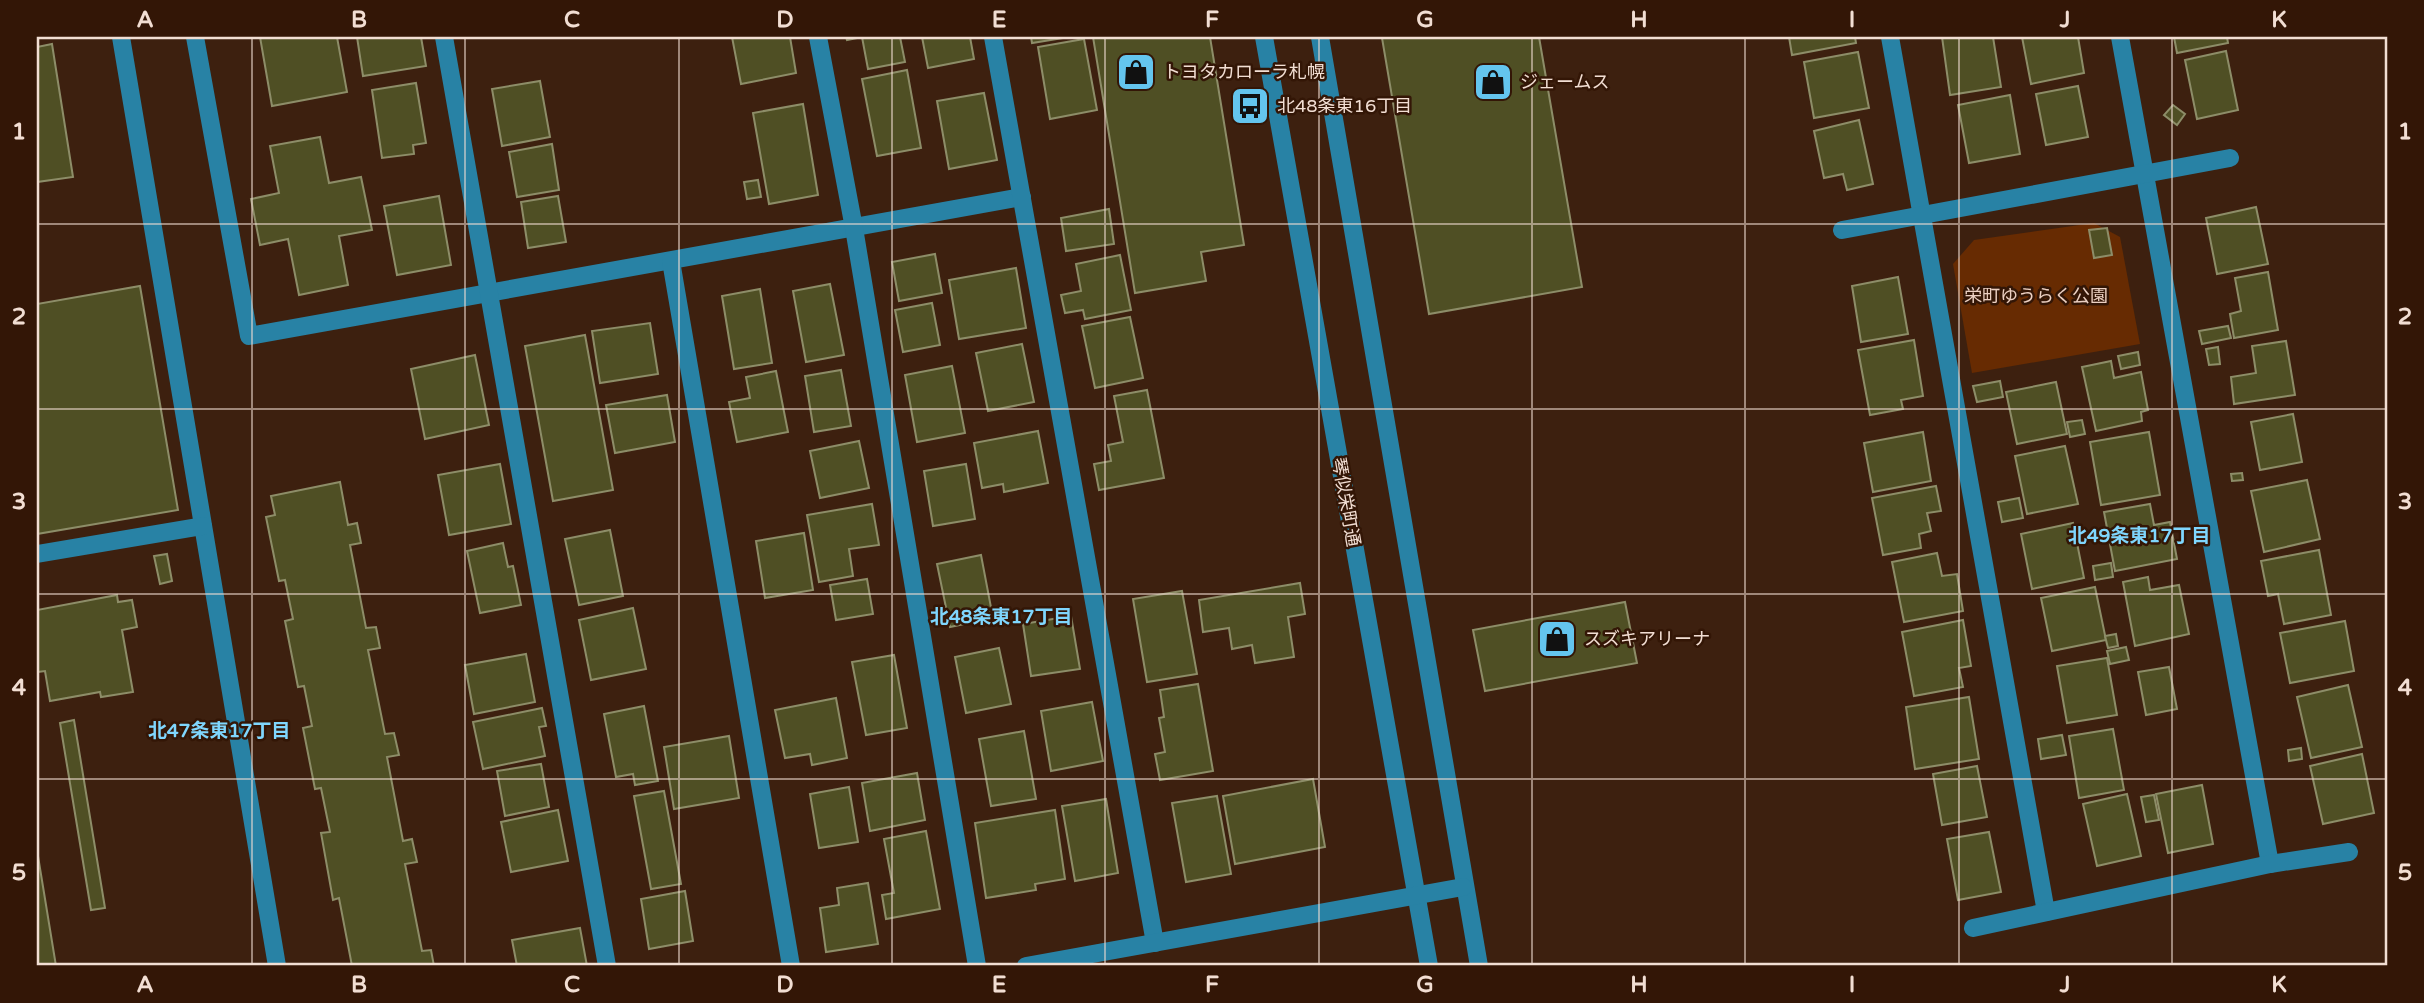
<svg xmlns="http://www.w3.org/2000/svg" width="2424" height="1003" viewBox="0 0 2424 1003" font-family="'Varela Round','Noto Sans JP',sans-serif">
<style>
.green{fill:#672b02}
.building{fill:#4f4f24;stroke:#8d8d68;stroke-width:2}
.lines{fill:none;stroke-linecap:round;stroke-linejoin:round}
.minor{stroke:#2882a5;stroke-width:18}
.grid{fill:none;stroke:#f2ded3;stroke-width:2;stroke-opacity:0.55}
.labels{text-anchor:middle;stroke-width:5;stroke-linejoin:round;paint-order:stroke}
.poi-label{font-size:18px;fill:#f2ded3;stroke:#331606;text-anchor:start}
.park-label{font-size:18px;fill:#ecd0c2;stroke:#331606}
.street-label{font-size:18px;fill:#f2ded3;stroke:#331606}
.neighbourhood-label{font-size:19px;font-weight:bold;fill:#7fd6fd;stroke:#331606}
.neatline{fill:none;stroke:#f2ded3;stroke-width:2.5}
.grid-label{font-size:23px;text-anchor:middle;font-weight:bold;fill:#f2ded3}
</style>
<rect width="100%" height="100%" fill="#3d200f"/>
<path class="green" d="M2094,223L2120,237L2140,344L1972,373L1953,264L1974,240Z"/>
<g class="building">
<path d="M260,37H337L347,92L272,106Z"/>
<path d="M357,37H421L426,66L363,76Z"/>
<path d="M732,37H790L796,73L741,84Z"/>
<path d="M846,37H900L905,62L868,69L862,37L847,40Z"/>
<path d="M922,37H970L974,59L928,68Z"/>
<path d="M1031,37H1069L1032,43Z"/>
<path d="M1093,37H1210L1244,245L1201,252L1206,281L1135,293Z"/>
<path d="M1539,37L1582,287L1429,314L1382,38Z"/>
<path d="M1789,37H1855L1856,43L1792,55Z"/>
<path d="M1942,37H1993L2001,87L1950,95Z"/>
<path d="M2022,37H2078L2084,73L2031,84Z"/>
<path d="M2174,37H2227L2228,43L2177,53Z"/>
<path d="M1084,39L1097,110L1050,119L1038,47Z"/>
<path d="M52,44L73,177L37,182V47Z"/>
<path d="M2226,51L2238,110L2197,119L2185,60Z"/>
<path d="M1858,52L1869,108L1814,118L1804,62Z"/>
<path d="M907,70L921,148L877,156L862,79Z"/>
<path d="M540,81L550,137L502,146L492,89Z"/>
<path d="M416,83L426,143L413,145L414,154L382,158L372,90Z"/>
<path d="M2078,86L2088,137L2046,145L2036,94Z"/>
<path d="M984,93L997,160L949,169L937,101Z"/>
<path d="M2010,95L2020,154L1969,163L1958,105Z"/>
<path d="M803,104L818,195L769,204L753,113Z"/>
<path d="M2173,105L2185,114L2177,125L2164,115Z"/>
<path d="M1859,120L1873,184L1847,190L1843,174L1824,178L1814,131Z"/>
<path d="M320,137L329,183L361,177L372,230L339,236L348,285L299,295L288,239L260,245L251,199L279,193L270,146Z"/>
<path d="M552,144L559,190L517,197L509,152Z"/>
<path d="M758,180L761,197L747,199L744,182Z"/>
<path d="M439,196L451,265L397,275L384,206Z"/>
<path d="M558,196L566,242L528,248L521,202Z"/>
<path d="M2256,207L2268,264L2217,274L2206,218Z"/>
<path d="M1109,209L1114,244L1066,251L1061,218Z"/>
<path d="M2107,228L2112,255L2094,258L2089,230Z"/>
<path d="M935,254L942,293L899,301L892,262Z"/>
<path d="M1120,255L1131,310L1085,319L1083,310L1065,313L1061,295L1081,291L1076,264Z"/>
<path d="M1016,268L1026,328L959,339L949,280Z"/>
<path d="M2268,272L2278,330L2234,338L2230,314L2241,311L2235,278Z"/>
<path d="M1898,277L1908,334L1861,342L1852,286Z"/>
<path d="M830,284L844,355L806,362L793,291Z"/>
<path d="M140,286L178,510L37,534V304Z"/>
<path d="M760,289L772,363L734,369L722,296Z"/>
<path d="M932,303L940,345L903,352L895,310Z"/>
<path d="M1130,317L1143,378L1095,388L1082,326Z"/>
<path d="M650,323L658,374L600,383L592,331Z"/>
<path d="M2228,326L2231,338L2202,344L2199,331Z"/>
<path d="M585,335L613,490L553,501L525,346Z"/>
<path d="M1914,340L1923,396L1901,400L1903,409L1870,415L1858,350Z"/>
<path d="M2286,341L2295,395L2234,404L2231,377L2256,373L2252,346Z"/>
<path d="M1022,344L1034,402L988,411L976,353Z"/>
<path d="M2218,347L2220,364L2209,365L2206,349Z"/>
<path d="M2138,352L2140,365L2121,369L2118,356Z"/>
<path d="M475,355L489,425L425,439L411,369Z"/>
<path d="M2111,361L2114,378L2141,372L2148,410L2141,412L2142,421L2096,431L2082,367Z"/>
<path d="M952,366L965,433L917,442L905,375Z"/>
<path d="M841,370L851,426L814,432L805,376Z"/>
<path d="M776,371L788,432L737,442L729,402L750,398L746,377Z"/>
<path d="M2000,381L2003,397L1977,402L1973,386Z"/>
<path d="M2056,382L2067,434L2017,444L2006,392Z"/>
<path d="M1147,390L1164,478L1099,490L1094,464L1111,461L1108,445L1123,442L1114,396Z"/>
<path d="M667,395L675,442L615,453L606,405Z"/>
<path d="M2293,414L2302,462L2260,470L2251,422Z"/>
<path d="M2082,420L2085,434L2070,437L2067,422Z"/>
<path d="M1038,431L1048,483L1004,492L1003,484L982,488L974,443Z"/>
<path d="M1923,432L1931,481L1873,492L1864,443Z"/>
<path d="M2149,432L2160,495L2101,505L2090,442Z"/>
<path d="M859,441L869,488L820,498L810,451Z"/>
<path d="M2065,446L2078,504L2027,514L2015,456Z"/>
<path d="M500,464L511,524L449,535L438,475Z"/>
<path d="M966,464L975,519L933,526L924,471Z"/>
<path d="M2242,473L2243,480L2232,481L2231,474Z"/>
<path d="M2307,480L2320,539L2264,552L2251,491Z"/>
<path d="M340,482L348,525L357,523L361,543L350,545L366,628L376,627L380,648L368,650L385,734L394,733L399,755L387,757L403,841L412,839L417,862L405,864L422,951L431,950L434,966H352L339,898L333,900L321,833L330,832L321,788L315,789L303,728L312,726L304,686L298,687L285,621L293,619L285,580L279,581L266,517L275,515L271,496Z"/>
<path d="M1936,486L1941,511L1927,513L1931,531L1919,534L1921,548L1883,555L1872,498Z"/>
<path d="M2019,498L2023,518L2002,522L1998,502Z"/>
<path d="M872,504L879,545L849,549L853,576L819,582L807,515Z"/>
<path d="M2150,504L2154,525L2170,522L2177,559L2115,571L2104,512Z"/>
<path d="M2073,523L2084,578L2032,589L2021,534Z"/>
<path d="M610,530L623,596L579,605L565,539Z"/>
<path d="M804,533L813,590L765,598L756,541Z"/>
<path d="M503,543L508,567L513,566L521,605L480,613L467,551Z"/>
<path d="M2319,550L2331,615L2284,624L2278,594L2268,596L2261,561Z"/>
<path d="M1937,553L1942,576L1957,574L1963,611L1904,622L1892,562Z"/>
<path d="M167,554L172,581L160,584L154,556Z"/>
<path d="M981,555L993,618L950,627L937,564Z"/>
<path d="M2111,563L2113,577L2095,580L2093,566Z"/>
<path d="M2148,577L2150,590L2179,585L2189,634L2135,646L2123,582Z"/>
<path d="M867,579L873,614L836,620L830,585Z"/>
<path d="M1300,583L1305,614L1288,617L1294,657L1255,663L1252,645L1232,649L1229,628L1203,632L1199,600Z"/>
<path d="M2095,587L2106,640L2052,651L2041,598Z"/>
<path d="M1182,591L1197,674L1147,682L1133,599Z"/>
<path d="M117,595L118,602L132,600L137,627L122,630L133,692L101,697L100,692L50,701L45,671L37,672V610Z"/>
<path d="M1625,602L1637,663L1485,691L1473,630Z"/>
<path d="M633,608L646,669L591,680L579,620Z"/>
<path d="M1071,616L1080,669L1031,676L1023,624Z"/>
<path d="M1963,620L1971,666L1959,668L1963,687L1914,696L1902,632Z"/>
<path d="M2345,621L2354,671L2290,683L2280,633Z"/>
<path d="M2116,634L2118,646L2108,648L2105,636Z"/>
<path d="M2126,647L2129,660L2110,664L2107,651Z"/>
<path d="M999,648L1011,704L966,713L955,657Z"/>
<path d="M526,654L535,702L474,714L465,665Z"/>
<path d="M894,655L907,728L866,735L852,662Z"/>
<path d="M2107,658L2117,715L2067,723L2057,666Z"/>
<path d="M2169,667L2177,709L2146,715L2138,672Z"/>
<path d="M1198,684L1213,771L1160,780L1155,754L1165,752L1159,718L1164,717L1160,690Z"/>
<path d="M2348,685L2362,747L2311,758L2297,697Z"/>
<path d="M1969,697L1979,759L1915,769L1906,707Z"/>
<path d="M836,698L847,758L812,765L810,754L785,758L775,710Z"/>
<path d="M1092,702L1103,761L1051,771L1041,711Z"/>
<path d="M644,706L658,781L635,785L633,774L616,777L604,714Z"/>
<path d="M542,708L546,726L539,727L545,756L483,769L473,722Z"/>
<path d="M74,720L105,908L91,910L60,723Z"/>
<path d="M2113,729L2124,790L2079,798L2069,736Z"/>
<path d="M1024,731L1036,799L991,806L979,739Z"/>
<path d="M2062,735L2066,755L2041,759L2038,739Z"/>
<path d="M729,736L739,798L674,809L664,747Z"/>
<path d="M2301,748L2302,759L2289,761L2288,750Z"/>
<path d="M2362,754L2374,813L2323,824L2310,766Z"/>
<path d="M541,764L549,807L505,816L497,771Z"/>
<path d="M1977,766L1987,817L1942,825L1933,774Z"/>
<path d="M917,773L925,820L870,831L862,783Z"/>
<path d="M1313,779L1325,847L1235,864L1223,796Z"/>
<path d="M2202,785L2213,844L2168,853L2156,794Z"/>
<path d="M849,787L858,842L819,848L810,794Z"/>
<path d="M664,791L681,884L651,889L634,796Z"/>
<path d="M2127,794L2141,856L2097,866L2083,804Z"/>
<path d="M2154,795L2159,820L2146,822L2141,797Z"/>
<path d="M1217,796L1231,874L1186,882L1172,803Z"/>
<path d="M1106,799L1118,873L1075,881L1062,806Z"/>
<path d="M558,810L568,861L511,872L501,822Z"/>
<path d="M1055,810L1065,879L1035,884L1036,890L986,898L975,823Z"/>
<path d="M926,831L940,909L886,919L882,895L894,893L884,839Z"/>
<path d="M1989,832L2001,892L1958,900L1947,839Z"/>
<path d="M37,850L56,966H37Z"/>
<path d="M868,883L878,944L826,952L820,908L839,905L837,888Z"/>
<path d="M685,891L693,941L649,949L641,899Z"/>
<path d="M580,928L587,966H517L512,940Z"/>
</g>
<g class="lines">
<g class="minor">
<path d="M121,37L277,966"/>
<path d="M195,37L249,336L1022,197"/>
<path d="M444,37L607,966"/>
<path d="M818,37L854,228L977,966"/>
<path d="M993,37L1155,943"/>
<path d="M1264,37L1429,966"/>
<path d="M1320,37L1479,966"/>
<path d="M1890,37L2046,912"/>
<path d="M2120,37L2270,864"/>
<path d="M1842,230L2230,158"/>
<path d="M671,261L791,966"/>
<path d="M37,554L203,526"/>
<path d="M1973,928L2270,864L2349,852"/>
<path d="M1026,966L1463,887"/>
</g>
</g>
<path class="grid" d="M252,37V966M465,37V966M679,37V966M892,37V966M1105,37V966M1319,37V966M1532,37V966M1745,37V966M1959,37V966M2172,37V966M37,224H2387M37,409H2387M37,594H2387M37,779H2387"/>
<defs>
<symbol id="shop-square" viewBox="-11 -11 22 22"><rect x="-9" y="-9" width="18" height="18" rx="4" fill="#64c5ee" stroke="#331606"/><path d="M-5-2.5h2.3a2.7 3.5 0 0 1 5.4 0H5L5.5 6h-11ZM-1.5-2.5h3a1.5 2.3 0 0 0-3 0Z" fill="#111"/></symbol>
<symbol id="bus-square" viewBox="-11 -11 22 22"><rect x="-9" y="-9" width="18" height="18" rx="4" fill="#64c5ee" stroke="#331606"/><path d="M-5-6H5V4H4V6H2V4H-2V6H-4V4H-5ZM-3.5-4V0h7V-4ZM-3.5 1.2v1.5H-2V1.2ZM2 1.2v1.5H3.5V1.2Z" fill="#111"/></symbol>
</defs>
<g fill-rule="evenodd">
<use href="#shop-square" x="1114" y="50" width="44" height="44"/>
<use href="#shop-square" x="1471" y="60" width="44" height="44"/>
<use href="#bus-square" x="1228" y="84" width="44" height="44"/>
<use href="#shop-square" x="1535" y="617" width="44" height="44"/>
</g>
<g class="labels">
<g class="poi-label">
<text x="1163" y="78">トヨタカローラ札幌</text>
<text x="1520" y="88">ジェームス</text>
<text x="1277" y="112">北48条東16丁目</text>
<text x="1584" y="645">スズキアリーナ</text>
</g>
<g class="park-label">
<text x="2036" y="302">栄町ゆうらく公園</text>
</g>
<g class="street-label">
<text transform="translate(1346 502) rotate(80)" y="6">琴似栄町通</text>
</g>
<g class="neighbourhood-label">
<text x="2139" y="542">北49条東17丁目</text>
<text x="1001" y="623">北48条東17丁目</text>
<text x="219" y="737">北47条東17丁目</text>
</g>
</g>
<rect width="2424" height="1003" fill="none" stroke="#331606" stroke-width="77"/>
<rect x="38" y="38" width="2348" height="926" class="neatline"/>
<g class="grid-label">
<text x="145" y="27">A</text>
<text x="359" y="27">B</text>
<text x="572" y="27">C</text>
<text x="785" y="27">D</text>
<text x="999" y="27">E</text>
<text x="1212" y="27">F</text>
<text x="1425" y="27">G</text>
<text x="1639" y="27">H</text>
<text x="1852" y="27">I</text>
<text x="2065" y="27">J</text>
<text x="2279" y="27">K</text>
<text x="19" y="139">1</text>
<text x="2405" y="139">1</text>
<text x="19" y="324">2</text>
<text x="2405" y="324">2</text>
<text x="19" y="509">3</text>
<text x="2405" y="509">3</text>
<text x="19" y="695">4</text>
<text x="2405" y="695">4</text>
<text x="19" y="880">5</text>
<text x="2405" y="880">5</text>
<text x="145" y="992">A</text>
<text x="359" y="992">B</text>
<text x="572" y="992">C</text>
<text x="785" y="992">D</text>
<text x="999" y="992">E</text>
<text x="1212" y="992">F</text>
<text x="1425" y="992">G</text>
<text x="1639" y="992">H</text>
<text x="1852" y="992">I</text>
<text x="2065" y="992">J</text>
<text x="2279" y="992">K</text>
</g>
</svg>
